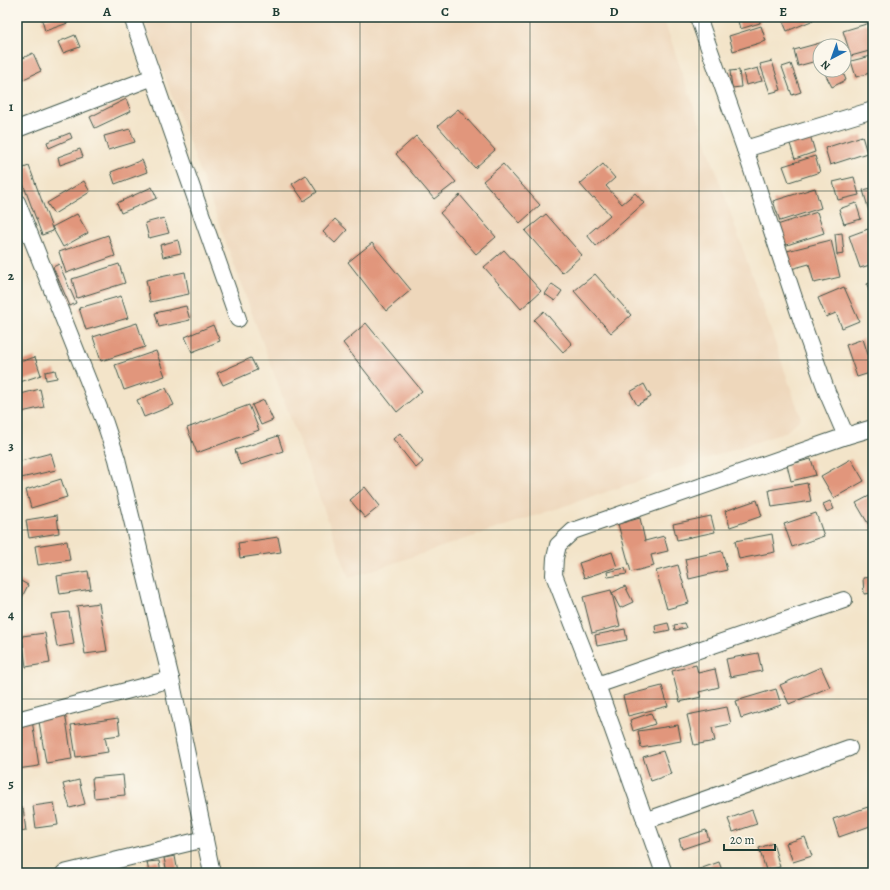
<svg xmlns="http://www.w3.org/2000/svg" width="890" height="890" viewBox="0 0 890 890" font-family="Alegreya,serif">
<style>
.built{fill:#eed7bb}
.building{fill:#e1967b}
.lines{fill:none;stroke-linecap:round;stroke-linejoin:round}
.minor-casing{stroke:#3f564a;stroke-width:18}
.minor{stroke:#fff;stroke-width:16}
.grid{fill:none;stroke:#1f3d34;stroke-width:1;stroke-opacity:0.55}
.neatline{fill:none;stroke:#1f3d34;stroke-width:1.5}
.grid-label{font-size:13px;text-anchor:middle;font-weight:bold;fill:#1f3d34}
</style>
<rect width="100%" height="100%" fill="#fbf7ec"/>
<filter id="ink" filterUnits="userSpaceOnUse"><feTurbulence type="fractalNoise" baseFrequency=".025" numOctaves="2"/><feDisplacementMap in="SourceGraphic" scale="8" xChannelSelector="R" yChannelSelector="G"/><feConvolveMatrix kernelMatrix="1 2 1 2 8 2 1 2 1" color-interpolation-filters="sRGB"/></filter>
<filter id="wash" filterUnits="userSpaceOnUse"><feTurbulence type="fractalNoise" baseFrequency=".012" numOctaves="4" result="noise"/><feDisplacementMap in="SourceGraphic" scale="16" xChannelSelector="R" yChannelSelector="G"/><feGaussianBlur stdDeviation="0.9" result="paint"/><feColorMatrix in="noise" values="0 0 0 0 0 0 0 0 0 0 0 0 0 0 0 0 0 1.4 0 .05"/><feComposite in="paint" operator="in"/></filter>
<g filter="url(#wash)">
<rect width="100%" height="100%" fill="#f3e4c9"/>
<path class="built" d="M143,17H663L801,418L786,432L349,578Z"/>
<g id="blocks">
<g class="building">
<path d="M52,17H66L68,23L45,31L42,20Z"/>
<path d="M737,17H759L760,23L740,29Z"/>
<path d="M781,17H821L787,31Z"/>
<path d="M873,22V50L851,56L843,31Z"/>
<path d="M761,26L766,41L733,51L729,36Z"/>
<path d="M75,35L80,47L63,53L58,42Z"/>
<path d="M827,41L829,46H820V60L798,66L794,50Z"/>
<path d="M33,53L41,71L17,82V61Z"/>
<path d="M871,56L873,62V72L856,77L851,61Z"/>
<path d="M772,61L781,90L770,93L760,64Z"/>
<path d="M791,64L801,92L792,95L782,67Z"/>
<path d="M758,68L762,81L746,85L743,72Z"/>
<path d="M739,70L741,87L732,88L730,71Z"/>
<path d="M823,70H842L846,80L832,87Z"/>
<path d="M126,99L131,111L95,128L90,117Z"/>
<path d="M458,109L495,150L475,168L438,126Z"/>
<path d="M130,129L135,142L108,150L104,136Z"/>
<path d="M70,133L72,138L49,148L47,142Z"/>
<path d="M810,135L815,152L795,159L789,141Z"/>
<path d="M416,136L456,182L434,199L396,154Z"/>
<path d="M862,136L867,153L830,165L825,148Z"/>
<path d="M80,149L83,157L60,165L58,157Z"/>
<path d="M815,156L820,172L789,182L783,166Z"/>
<path d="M142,160L147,172L115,184L111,172Z"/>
<path d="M503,164L540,205L520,223L483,181Z"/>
<path d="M603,164L615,178L606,186L622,204L635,193L644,203L596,246L587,235L610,215L594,197L592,198L580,184Z"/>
<path d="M29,166L53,231L42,235L18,170Z"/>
<path d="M306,175L317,192L304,201L292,184Z"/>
<path d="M854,177L859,195L838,200L833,182Z"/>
<path d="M84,181L90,192L54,214L47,203Z"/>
<path d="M152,187L157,198L121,213L117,203Z"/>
<path d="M815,188L821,208L780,221L773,201Z"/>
<path d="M872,188L873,192V210L869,211L863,190Z"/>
<path d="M460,195L496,237L476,254L440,213Z"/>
<path d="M856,203L861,219L844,224L839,209Z"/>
<path d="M817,212L824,233L784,246L777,225Z"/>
<path d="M77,214L88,233L63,247L52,227Z"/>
<path d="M546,214L582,255L562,273L525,231Z"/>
<path d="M164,218L169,233L149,238L145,223Z"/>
<path d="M335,219L347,230L335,243L323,232Z"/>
<path d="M868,229L873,245V264L860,268L849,236Z"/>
<path d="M842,233L844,254L837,255L835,234Z"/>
<path d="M108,235L115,256L66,273L59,252Z"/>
<path d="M178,240L181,253L163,257L160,245Z"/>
<path d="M831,240L840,277L814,283L809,264L791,269L787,251Z"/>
<path d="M372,243L411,290L386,311L348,262Z"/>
<path d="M504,250L541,291L521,309L484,267Z"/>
<path d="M59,264L76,303L70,306L53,267Z"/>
<path d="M119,264L125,283L77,298L72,279Z"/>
<path d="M185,272L189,294L150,302L146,280Z"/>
<path d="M595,274L631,315L611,333L574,291Z"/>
<path d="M873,282V296L871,297L867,284Z"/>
<path d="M552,284L562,291L555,301L545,294Z"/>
<path d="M844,287L859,321L842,328L836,313L826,317L818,298Z"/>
<path d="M121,296L128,318L86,330L79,308Z"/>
<path d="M186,306L190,320L159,327L155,313Z"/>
<path d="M544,311L572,344L563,352L534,320Z"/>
<path d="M137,323L145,347L101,361L93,337Z"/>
<path d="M366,323L422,391L397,412L343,343Z"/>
<path d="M213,325L220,341L192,352L185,337Z"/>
<path d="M863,339L873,370V372L857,377L846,345Z"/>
<path d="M156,351L165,376L124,390L115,365Z"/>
<path d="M35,357L41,375L17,383V363Z"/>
<path d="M251,358L257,370L223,385L217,373Z"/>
<path d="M55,370L57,378L46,380L45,372Z"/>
<path d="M644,384L651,397L637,405L630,392Z"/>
<path d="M166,388L174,405L144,417L137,400Z"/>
<path d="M40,389L44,407L17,413V395Z"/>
<path d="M264,400L273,420L261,425L252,405Z"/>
<path d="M249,405L259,430L197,453L187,428Z"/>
<path d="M400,433L423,462L416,468L393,439Z"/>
<path d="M278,436L283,451L240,465L235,450Z"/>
<path d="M51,453L56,470L21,478L17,462Z"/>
<path d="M811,459L816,475L791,481L787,465Z"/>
<path d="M851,459L864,481L834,498L821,476Z"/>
<path d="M61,479L67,497L31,508L26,490Z"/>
<path d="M807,483L811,501L772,507L769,490Z"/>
<path d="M365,487L380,506L365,518L350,500Z"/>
<path d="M873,494V532L856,503Z"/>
<path d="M757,500L762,516L730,527L725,511Z"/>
<path d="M830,501L834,509L826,512L823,504Z"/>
<path d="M816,513L824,536L792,547L784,524Z"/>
<path d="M57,515L59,533L29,538L26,520Z"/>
<path d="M711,516L715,532L677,540L673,524Z"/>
<path d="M640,518L645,541L664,536L668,551L651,555L654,566L631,572L618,524Z"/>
<path d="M772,534L775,552L739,559L735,541Z"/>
<path d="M278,537L281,552L240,558L238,543Z"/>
<path d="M67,541L70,560L38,565L35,546Z"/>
<path d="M722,551L727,570L689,579L685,559Z"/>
<path d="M612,552L617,567L584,578L579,563Z"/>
<path d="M678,565L689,603L667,609L656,571Z"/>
<path d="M625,568L627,574L608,577L607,572Z"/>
<path d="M88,571L91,589L60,594L57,576Z"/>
<path d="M873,577V593L864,594L863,578Z"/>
<path d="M17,579L28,585L20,601L17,599Z"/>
<path d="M625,586L633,602L620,608L612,593Z"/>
<path d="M611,590L620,626L592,633L583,597Z"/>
<path d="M99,603L107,651L85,654L77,606Z"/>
<path d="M69,612L74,644L57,647L51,614Z"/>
<path d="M668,623L670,630L656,633L655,626Z"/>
<path d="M684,623L686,628L675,630L674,625Z"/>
<path d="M625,629L627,640L597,646L595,635Z"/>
<path d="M45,633L50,663L26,667L22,636Z"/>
<path d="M758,653L762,671L730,677L726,659Z"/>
<path d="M696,665L698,673L715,669L719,687L699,692L701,697L680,702L672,671Z"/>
<path d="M821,667L830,687L789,704L780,685Z"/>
<path d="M662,686L668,706L628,716L623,696Z"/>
<path d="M776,689L781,705L741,718L736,701Z"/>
<path d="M727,707L731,724L712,728L715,741L694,745L687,715Z"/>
<path d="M65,712L72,759L46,763L38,716Z"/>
<path d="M651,713L655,724L633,731L630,720Z"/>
<path d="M118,718L120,735L105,737L108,752L76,757L71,725Z"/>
<path d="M32,720L39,766L17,769V722Z"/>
<path d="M678,725L681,741L641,748L638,731Z"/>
<path d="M663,751L671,774L651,781L643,757Z"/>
<path d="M871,751H873V771L870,770Z"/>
<path d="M123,775L125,795L94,798L92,778Z"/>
<path d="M79,780L85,804L70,808L63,784Z"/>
<path d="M54,803L58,825L36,828L33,806Z"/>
<path d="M868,807L873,820V825L839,837L833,819Z"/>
<path d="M23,808L26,831L17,832V809Z"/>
<path d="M752,810L757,824L733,832L728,819Z"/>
<path d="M706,830L709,840L682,849L679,839Z"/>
<path d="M805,837L812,856L793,862L786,843Z"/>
<path d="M773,843L780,867L766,870L759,848Z"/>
<path d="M175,856L178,873H167L164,858Z"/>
<path d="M159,861L161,873H149L147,862Z"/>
<path d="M719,862L723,873H695L694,871Z"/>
</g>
</g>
</g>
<g filter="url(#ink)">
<use href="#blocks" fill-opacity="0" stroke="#3f564a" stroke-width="1"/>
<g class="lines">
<defs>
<g id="minor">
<path d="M698,17L745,149L802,322L827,392L846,436"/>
<path d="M153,77L238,319"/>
<path d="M17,129L153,77L132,17"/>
<path d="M745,149L873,110"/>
<path d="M17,202L105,423L117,459L171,679L212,873"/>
<path d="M597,685L844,600"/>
<path d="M17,720L171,679"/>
<path d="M645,821L849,748"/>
<path d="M64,873L205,839"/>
<path d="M664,873L597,685L554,575L555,558L558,545L573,531L846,436L873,428"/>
</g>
</defs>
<use href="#minor" class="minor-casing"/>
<use href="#minor" class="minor"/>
</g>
</g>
<path class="grid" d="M191,17V873M360,17V873M530,17V873M699,17V873M17,191H873M17,360H873M17,530H873M17,699H873"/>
<rect width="890" height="890" fill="none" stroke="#fbf7ec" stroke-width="44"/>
<g transform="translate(832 58) rotate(221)"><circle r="19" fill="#fbf7ec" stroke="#a3ada2"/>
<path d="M0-3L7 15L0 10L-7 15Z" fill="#1f6fb2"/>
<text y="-6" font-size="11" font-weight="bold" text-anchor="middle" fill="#1f3d34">N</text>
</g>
<path d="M724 844v6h51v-6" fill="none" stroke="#1f3d34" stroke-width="2"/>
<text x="730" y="844" font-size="12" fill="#1f3d34" stroke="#fbf7ec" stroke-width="3" paint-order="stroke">20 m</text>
<rect x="22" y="22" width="846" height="846" class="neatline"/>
<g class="grid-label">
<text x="107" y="16">A</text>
<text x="276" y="16">B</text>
<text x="445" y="16">C</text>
<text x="614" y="16">D</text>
<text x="783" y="16">E</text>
<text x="11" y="111">1</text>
<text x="11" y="280">2</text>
<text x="11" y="450">3</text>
<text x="11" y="619">4</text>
<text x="11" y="788">5</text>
</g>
</svg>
